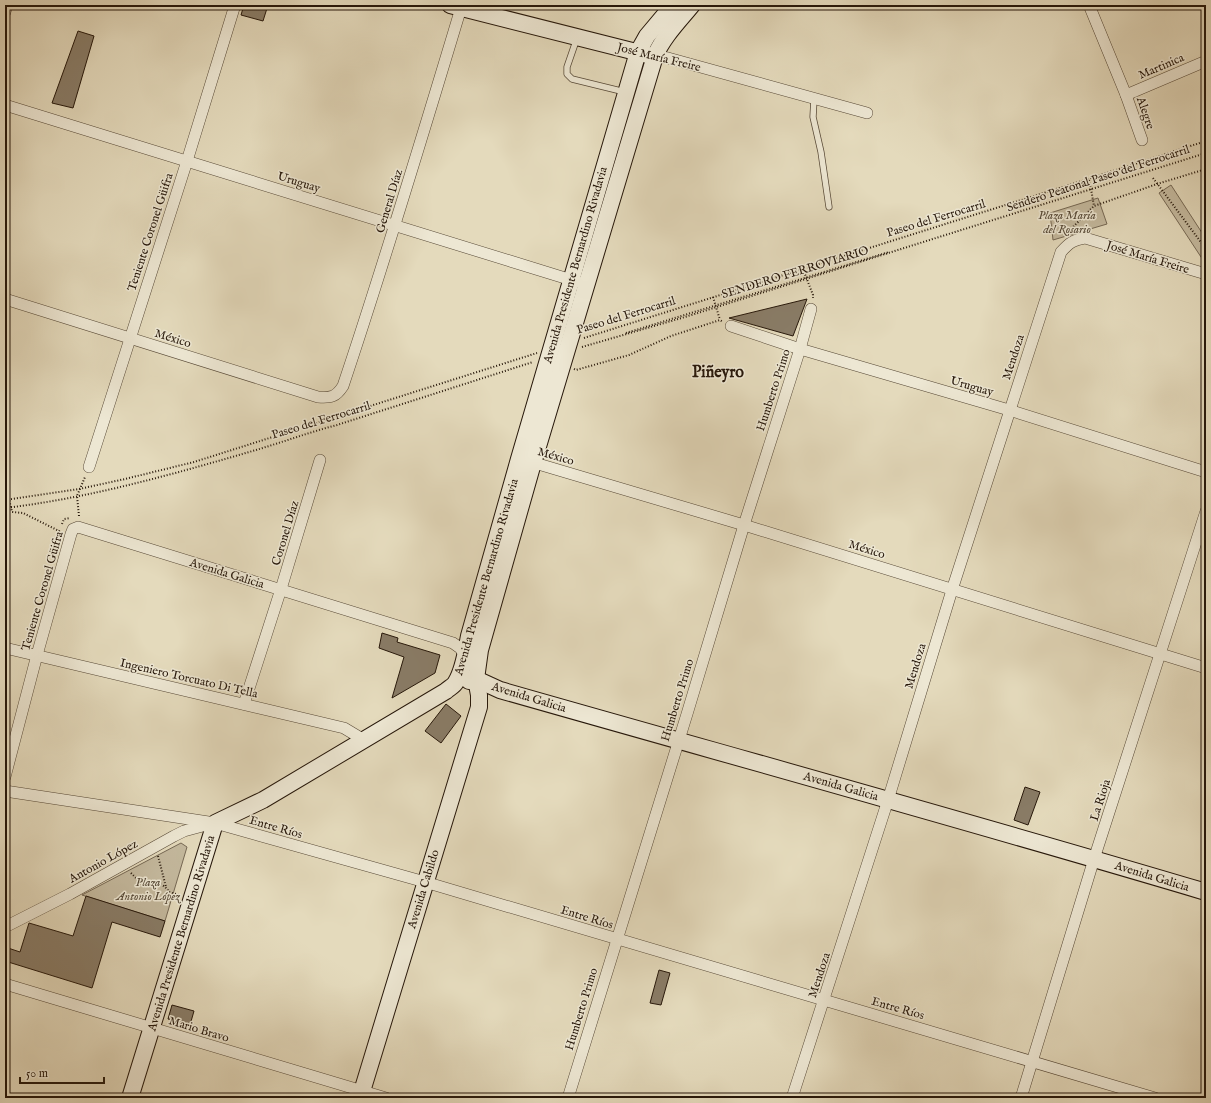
<svg xmlns="http://www.w3.org/2000/svg" width="1211" height="1103" viewBox="0 0 1211 1103" font-family="'IM FELL English',serif">
<style>
.green{fill:#c4b99e;stroke:#756854}
.building{fill:#897c67;stroke:#26170a}
.lines{fill:none;stroke-linecap:round;stroke-linejoin:round}
.lane-casing{stroke:#564836;stroke-width:7}
.street-casing{stroke:#564836;stroke-width:12}
.secondary-casing{stroke:#26170a;stroke-width:18}
.path{stroke:#26170a;stroke-width:2;stroke-dasharray:1 2;stroke-linecap:butt}
.lane{stroke:#ede7d3;stroke-width:5.5}
.street{stroke:#ede7d3;stroke-width:11}
.secondary{stroke:#ede7d3;stroke-width:16}
.labels{text-anchor:middle;stroke-width:3;stroke-linejoin:round;paint-order:stroke}
.street-label{font-size:12px;fill:#26170a;stroke:#ede7d3}
.park-label{font-size:12px;font-style:italic;fill:#554836;stroke:#ede7d3}
.district-label{font-size:16px;font-weight:bold;fill:#26170a;stroke:#ede7d3}
</style>
<rect width="100%" height="100%" fill="#e4dabc"/>
<filter id="stains"><feTurbulence type="fractalNoise" baseFrequency=".005" numOctaves="4"/><feColorMatrix values="0 0 0 0 .2 0 0 0 0 .09 0 0 0 0 .02 0 0 0 .5 -.17"/></filter>
<radialGradient id="worn" r=".72"><stop offset=".6" stop-color="#630" stop-opacity="0"/><stop offset="1" stop-color="#630" stop-opacity=".3"/></radialGradient>
<g class="green">
<path d="M1171,185L1206,239V260H1203L1159,193Z"/>
<path d="M1098,198L1107,224L1053,240L1050,213Z"/>
<path d="M181,843L187,847L165,921L82,895Z"/>
</g>
<g class="building">
<path d="M244,5H268L263,21L241,15Z"/>
<path d="M78,31L94,36L73,108L52,103Z"/>
<path d="M807,299L793,336L729,318Z"/>
<path d="M382,633L398,638L397,642L440,655L435,673L392,698L404,657L379,648Z"/>
<path d="M446,704L461,716L441,743L425,731Z"/>
<path d="M1025,787L1040,792L1028,825L1014,820Z"/>
<path d="M86,896L165,921L160,937L112,922L92,988L5,961V947L20,952L29,923L73,936Z"/>
<path d="M659,970L670,973L661,1005L650,1003Z"/>
<path d="M172,1005L194,1011L190,1025L168,1019Z"/>
</g>
<g class="lines">
<defs>
<g id="lane">
<path d="M577,38L567,67V74L572,79L625,92"/>
<path d="M814,99L813,117L821,152L829,207"/>
</g>
<g id="street">
<path d="M1089,5L1126,95L1142,140"/>
<path d="M5,12L7,5"/>
<path d="M655,56L668,58L867,113"/>
<path d="M1126,95L1206,61"/>
<path d="M5,105L578,282"/>
<path d="M5,299L318,397C331,398 336,397 343,386C385,261 423,134 461,8"/>
<path d="M731,326L800,349L1009,410L1206,472"/>
<path d="M528,461L744,525L1206,668"/>
<path d="M89,467L187,161L235,5"/>
<path d="M5,648L344,728L364,740"/>
<path d="M244,704L281,589L320,460"/>
<path d="M5,777L37,655L71,534L73,529L78,527L453,643L460,648L467,658"/>
<path d="M5,791L215,823L425,882L1155,1098"/>
<path d="M5,927L70,894L174,836L184,831L210,824"/>
<path d="M5,984L386,1098"/>
<path d="M568,1098L687,714L744,525L800,349L811,309"/>
<path d="M792,1098L888,800L952,590L1061,252C1069,243 1073,240 1085,238L1206,274"/>
<path d="M1021,1098L1094,859L1206,511"/>
</g>
<g id="secondary">
<path d="M450,5L648,55"/>
<path d="M469,681L476,679L500,690C735,757 971,822 1206,892"/>
<path d="M130,1098L215,823L263,800L446,691C449,688 454,686 456,682C464,669 466,651 469,636L519,459L638,52L647,36L673,5"/>
<path d="M360,1098L479,707V695L476,679L480,650L533,463L655,56C663,37 679,21 692,5"/>
</g>
</defs>
<use href="#lane" class="lane-casing"/>
<use href="#street" class="street-casing"/>
<use href="#secondary" class="secondary-casing"/>
<g class="path">
<path d="M1153,178L1206,249"/>
<path d="M1089,180L1091,189L1094,206"/>
<path d="M1069,231L1094,206L1157,184L1206,169"/>
<path d="M803,269L813,295V298"/>
<path d="M713,297L720,320"/>
<path d="M626,333L889,252"/>
<path d="M584,338L1088,179L1206,141"/>
<path d="M582,347L685,317L1206,153"/>
<path d="M574,369L576,370L629,355L671,336L720,320L723,322"/>
<path d="M5,497L9,499L12,512L23,513L59,531L60,530"/>
<path d="M5,500L79,489L125,479L194,462L537,353"/>
<path d="M5,508C90,498 174,474 256,450C283,442 310,432 337,425L533,362"/>
<path d="M79,516L77,496L85,477"/>
<path d="M62,524L64,519L70,518"/>
<path d="M158,856L166,887"/>
<path d="M131,873L139,881C150,882 163,881 169,892L179,895"/>
</g>
<use href="#lane" class="lane"/>
<use href="#street" class="street"/>
<use href="#secondary" class="secondary"/>
</g>
<g class="labels">
<g class="street-label">
<text transform="translate(659 57) rotate(14)" y="4">José María Freire</text>
<text transform="translate(1161 66) rotate(-23)" y="4">Martinica</text>
<text transform="translate(1146 113) rotate(71)" y="4">Alegre</text>
<text transform="translate(1098 178) rotate(-18)" y="4">Sendero Peatonal Paseo del Ferrocarril</text>
<text transform="translate(299 182) rotate(17)" y="4">Uruguay</text>
<text transform="translate(389 201) rotate(-73)" y="4">General Díaz</text>
<text transform="translate(936 218) rotate(-17)" y="4">Paseo del Ferrocarril</text>
<text transform="translate(150 232) rotate(-72)" y="4">Teniente Coronel Güifra</text>
<text transform="translate(1148 257) rotate(17)" y="4">José María Freire</text>
<text transform="translate(575 265) rotate(-74)" y="4">Avenida Presidente Bernardino Rivadavia</text>
<text transform="translate(795 272) rotate(-17)" y="4">SENDERO FERROVIARIO</text>
<text transform="translate(626 315) rotate(-17)" y="4">Paseo del Ferrocarril</text>
<text transform="translate(173 338) rotate(17)" y="4">México</text>
<text transform="translate(1013 357) rotate(-72)" y="4">Mendoza</text>
<text transform="translate(972 386) rotate(16)" y="4">Uruguay</text>
<text transform="translate(773 390) rotate(-72)" y="4">Humberto Primo</text>
<text transform="translate(321 420) rotate(-17)" y="4">Paseo del Ferrocarril</text>
<text transform="translate(556 456) rotate(16)" y="4">México</text>
<text transform="translate(285 533) rotate(-73)" y="4">Coronel Díaz</text>
<text transform="translate(867 549) rotate(17)" y="4">México</text>
<text transform="translate(227 573) rotate(17)" y="4">Avenida Galicia</text>
<text transform="translate(486 577) rotate(-74)" y="4">Avenida Presidente Bernardino Rivadavia</text>
<text transform="translate(42 591) rotate(-74)" y="4">Teniente Coronel Güifra</text>
<text transform="translate(915 666) rotate(-73)" y="4">Mendoza</text>
<text transform="translate(189 678) rotate(13)" y="4">Ingeniero Torcuato Di Tella</text>
<text transform="translate(529 697) rotate(17)" y="4">Avenida Galicia</text>
<text transform="translate(677 700) rotate(-73)" y="4">Humberto Primo</text>
<text transform="translate(841 786) rotate(16)" y="4">Avenida Galicia</text>
<text transform="translate(1100 800) rotate(-72)" y="4">La Rioja</text>
<text transform="translate(276 827) rotate(16)" y="4">Entre Ríos</text>
<text transform="translate(103 861) rotate(-29)" y="4">Antonio López</text>
<text transform="translate(1152 876) rotate(17)" y="4">Avenida Galicia</text>
<text transform="translate(423 889) rotate(-73)" y="4">Avenida Cabildo</text>
<text transform="translate(587 917) rotate(17)" y="4">Entre Ríos</text>
<text transform="translate(181 933) rotate(-73)" y="4">Avenida Presidente Bernardino Rivadavia</text>
<text transform="translate(819 975) rotate(-72)" y="4">Mendoza</text>
<text transform="translate(898 1008) rotate(16)" y="4">Entre Ríos</text>
<text transform="translate(581 1009) rotate(-73)" y="4">Humberto Primo</text>
<text transform="translate(199 1029) rotate(17)" y="4">Mario Bravo</text>
</g>
<g class="park-label">
<text x="1067" y="219">Plaza María<tspan x="1067" dy="14">del Rosario</tspan></text>
<text x="148" y="886">Plaza<tspan x="148" dy="14">Antonio López</tspan></text>
</g>
<g class="district-label">
<text x="718" y="377">Piñeyro</text>
</g>
</g>
<rect width="1211" height="1103" fill="none" stroke="#e4dabc" stroke-width="20"/>
<rect x="6" y="6" width="1199" height="1091" fill="none" stroke="#26170a" stroke-width="2"/>
<rect x="10" y="10" width="1191" height="1083" fill="none" stroke="#26170a"/>
<path d="M20 1077v6h84v-6" fill="none" stroke="#26170a" stroke-width="2"/>
<text x="26" y="1077" font-size="12" fill="#26170a" stroke="#ede7d3" stroke-width="3" paint-order="stroke">50 m</text>
<rect width="100%" height="100%" filter="url(#stains)"/>
<rect width="100%" height="100%" fill="url(#worn)"/>
</svg>
